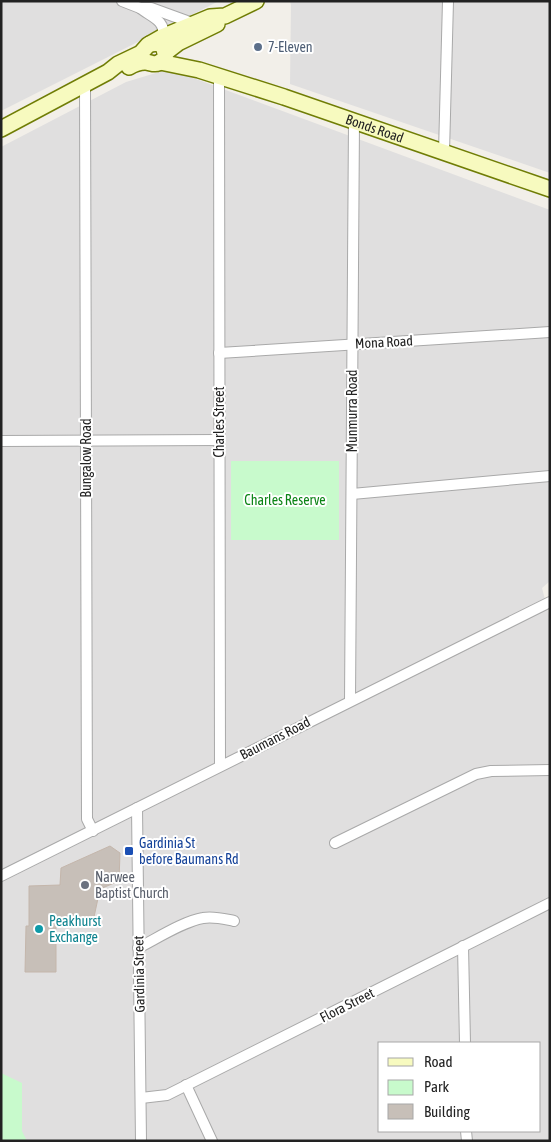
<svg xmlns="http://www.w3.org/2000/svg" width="551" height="1142" viewBox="0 0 551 1142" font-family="'Asap Condensed',sans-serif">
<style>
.residential{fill:#e0dfdf;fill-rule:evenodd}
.park{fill:#c8facc}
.building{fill:#c7bfb8;stroke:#c4b6ab}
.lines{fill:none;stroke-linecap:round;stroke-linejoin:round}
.street-casing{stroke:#a9a9a9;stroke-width:12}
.secondary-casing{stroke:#707d05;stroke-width:18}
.street{stroke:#fff;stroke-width:10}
.secondary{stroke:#f7fabf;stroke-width:15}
.service-dot{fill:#5c6f8a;stroke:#fff;stroke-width:2}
.transit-dot{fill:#1a4fb4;stroke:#fff;stroke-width:2}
.worship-dot{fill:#6b7280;stroke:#fff;stroke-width:2}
.culture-dot{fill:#0f9aa8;stroke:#fff;stroke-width:2}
.labels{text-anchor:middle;stroke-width:4;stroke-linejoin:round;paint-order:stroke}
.service-label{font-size:14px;fill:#4e5e75;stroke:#fff;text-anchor:start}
.street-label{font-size:14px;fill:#222;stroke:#fff}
.park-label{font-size:14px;fill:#0c8416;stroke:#fff}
.transit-label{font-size:14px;fill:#164399;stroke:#fff;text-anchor:start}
.worship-label{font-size:14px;fill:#5b616d;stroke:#fff;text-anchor:start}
.culture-label{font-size:14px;fill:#0d838f;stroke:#fff;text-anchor:start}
</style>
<rect width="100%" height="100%" fill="#f2efe9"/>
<g class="residential">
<path d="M1,1H219L1,111Z"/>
<path d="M290,1H550V173L290,84L291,5Z"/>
<path d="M169,69L550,210V581L542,588L550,619V1141H1V147L126,82ZM380,1043H540V1131H380Z"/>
</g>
<g class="park">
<rect x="231" y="461" width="108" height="79"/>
<path d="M1,1073L22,1083V1131L27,1141H1Z"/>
</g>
<path class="building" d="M110,846L120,853L119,881L100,889L94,917H83V923L56,924V972H25L26,926H29V886L60,885L61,868Z"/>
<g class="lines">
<defs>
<g id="street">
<path d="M122,1L140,8H151L195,24"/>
<path d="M140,8C151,17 166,20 163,37"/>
<path d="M219,77L220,766"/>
<path d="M85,85L87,819L93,831"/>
<path d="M444,152L448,1"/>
<path d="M219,353L550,332"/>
<path d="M1,441L219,440"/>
<path d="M352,494L550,476"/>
<path d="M350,701L354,121"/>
<path d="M137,808L141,1141"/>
<path d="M335,843L476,774L491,771L550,770"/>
<path d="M1,876L550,602"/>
<path d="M463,946L465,1043"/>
<path d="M138,948C156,939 184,921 203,918C214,916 224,919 234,921"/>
<path d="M186,1085L212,1141"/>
<path d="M141,1098L167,1095L550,903"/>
<path d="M466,1131L467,1141"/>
</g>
<g id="secondary">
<path d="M165,53L178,43L217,24"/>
<path id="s1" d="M160,62L199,70L284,97L550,189"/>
<path d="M129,67C134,64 139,62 145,62C150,62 154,65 158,63C169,60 166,48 159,43L150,44"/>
<path d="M1,129L108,72L118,64L141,53L148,45L162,37L210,17L225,16L256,1"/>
</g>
</defs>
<use href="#street" class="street-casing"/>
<use href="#secondary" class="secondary-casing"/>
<use href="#street" class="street"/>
<use href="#secondary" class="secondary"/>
</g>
<circle class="service-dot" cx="258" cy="47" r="5"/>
<rect class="transit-dot" x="124" y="846" width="10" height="10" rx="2.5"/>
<circle class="worship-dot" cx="85" cy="885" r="5"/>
<circle class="culture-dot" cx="39" cy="929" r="5"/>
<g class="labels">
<g class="service-label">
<text x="268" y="52">7-Eleven</text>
</g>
<g class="street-label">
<text dy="5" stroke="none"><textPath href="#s1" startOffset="225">Bonds Road</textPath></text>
<text transform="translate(384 342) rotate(-3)" y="5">Mona Road</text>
<text transform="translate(352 411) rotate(-90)" y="5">Munmurra Road</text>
<text transform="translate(219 422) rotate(-90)" y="5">Charles Street</text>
<text transform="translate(86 458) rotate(-90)" y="5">Bungalow Road</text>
<text transform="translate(275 738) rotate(-27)" y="5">Baumans Road</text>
<text transform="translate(139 974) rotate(-91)" y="5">Gardinia Street</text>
<text transform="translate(347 1005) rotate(-27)" y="5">Flora Street</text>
</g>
<g class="park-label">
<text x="285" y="505">Charles Reserve</text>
</g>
<g class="transit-label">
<text x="139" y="848">Gardinia St<tspan x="139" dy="16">before Baumans Rd</tspan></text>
</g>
<g class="worship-label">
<text x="95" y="882">Narwee<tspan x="95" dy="16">Baptist Church</tspan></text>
</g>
<g class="culture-label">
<text x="49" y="926">Peakhurst<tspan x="49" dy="16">Exchange</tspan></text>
</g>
</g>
<rect width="551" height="1142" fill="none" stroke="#222222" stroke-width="5"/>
<rect x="378" y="1042" width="162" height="90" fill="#ffffff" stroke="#a7a7a7"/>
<rect x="388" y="1058" width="25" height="8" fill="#f7fabf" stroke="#a7a7a7"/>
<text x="424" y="1067" font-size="15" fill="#222222">Road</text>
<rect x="388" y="1080" width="25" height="15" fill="#c8facc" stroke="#a7a7a7"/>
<text x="424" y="1092" font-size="15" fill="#222222">Park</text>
<rect x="388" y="1104" width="25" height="15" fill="#c7bfb8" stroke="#a7a7a7"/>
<text x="424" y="1117" font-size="15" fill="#222222">Building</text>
</svg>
